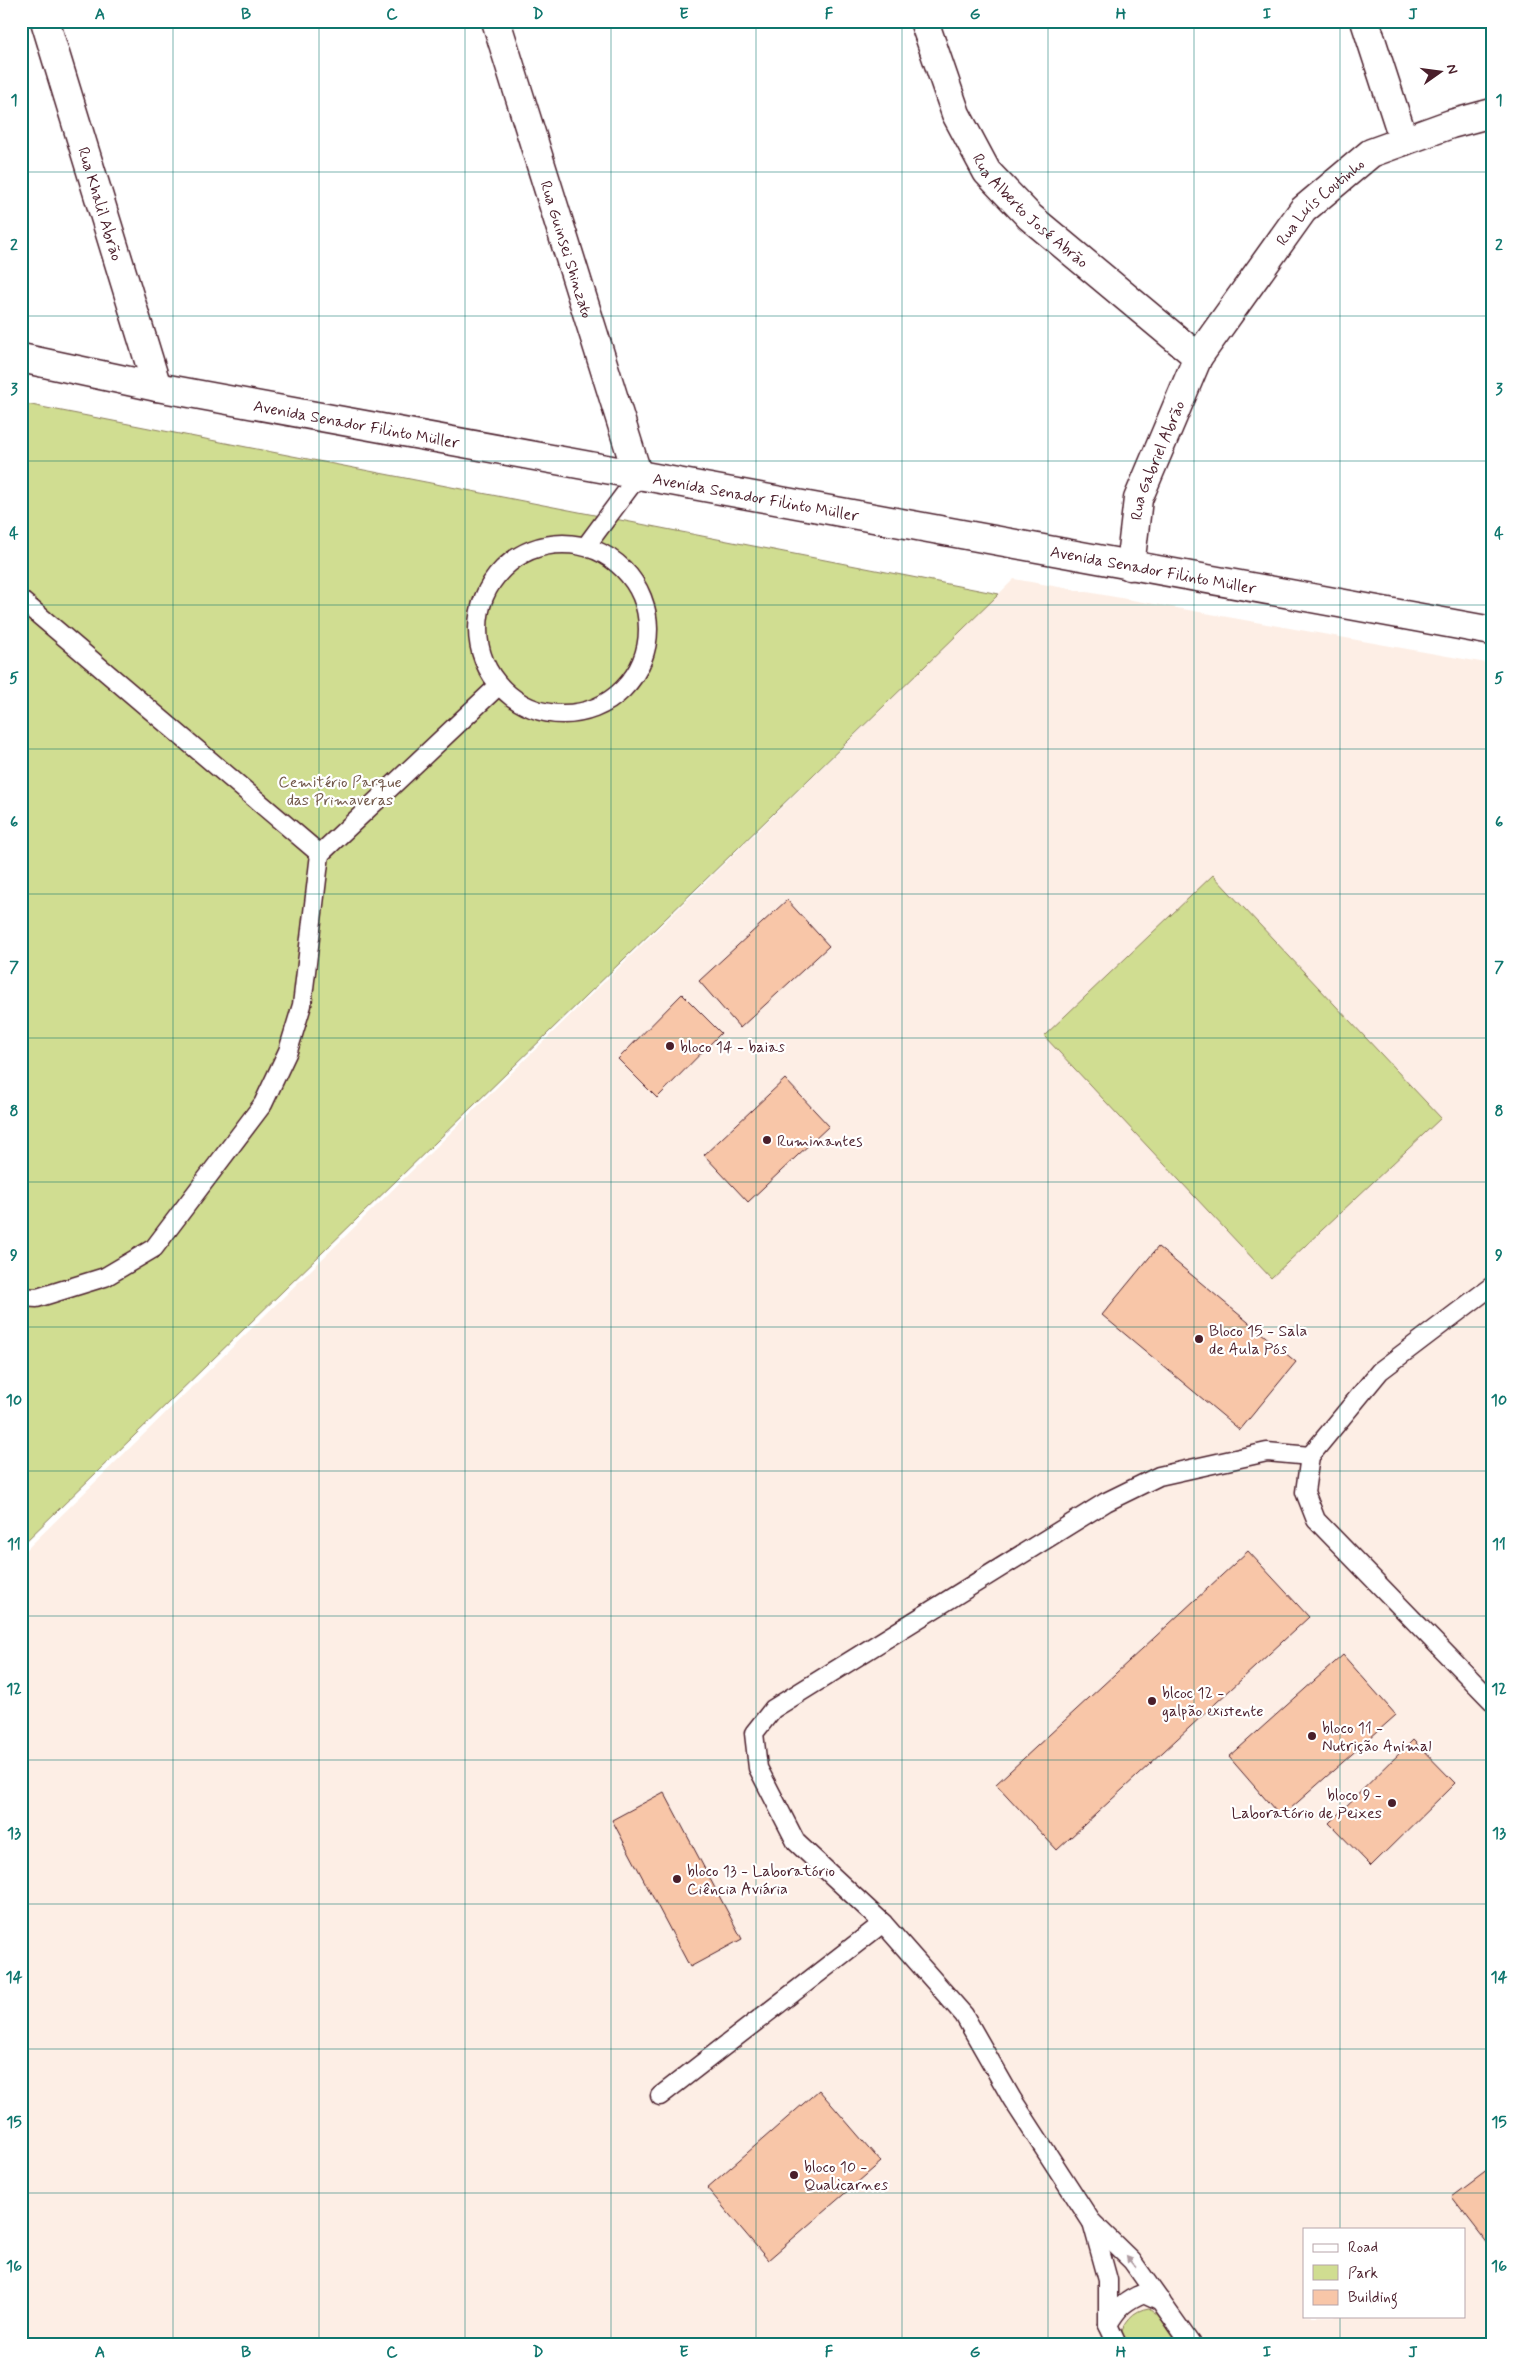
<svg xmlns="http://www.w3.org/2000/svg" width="1513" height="2365" viewBox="0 0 1513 2365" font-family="Mynerve,sans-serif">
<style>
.built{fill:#fdeee5;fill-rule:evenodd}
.green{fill:#d0dd91;stroke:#8d7e5e}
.building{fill:#f8c6a8;stroke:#4a1f2b}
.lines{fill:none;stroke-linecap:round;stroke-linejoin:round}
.service-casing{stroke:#4a1f2b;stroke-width:21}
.minor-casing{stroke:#4a1f2b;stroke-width:31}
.tertiary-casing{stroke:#4a1f2b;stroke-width:31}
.service{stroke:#fff;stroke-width:18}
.minor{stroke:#fff;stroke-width:28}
.tertiary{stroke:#fff;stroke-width:28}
.oneway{fill:#ae9aa0}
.grid{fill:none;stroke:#0f766e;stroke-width:1;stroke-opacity:0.55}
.poi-dot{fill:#4a1f2b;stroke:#fff;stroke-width:2}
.labels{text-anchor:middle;stroke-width:4.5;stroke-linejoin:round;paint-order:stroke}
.street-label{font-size:16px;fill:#4a1f2b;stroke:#fff}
.park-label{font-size:16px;fill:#72584a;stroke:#fff}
.poi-label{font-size:16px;fill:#4a1f2b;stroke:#fff;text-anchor:start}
.neatline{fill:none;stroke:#0f766e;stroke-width:2}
.grid-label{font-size:16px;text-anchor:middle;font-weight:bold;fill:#0f766e}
</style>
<rect width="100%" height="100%" fill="#fff"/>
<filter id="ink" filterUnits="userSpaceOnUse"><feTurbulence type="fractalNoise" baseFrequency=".02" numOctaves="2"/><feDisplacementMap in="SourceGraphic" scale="10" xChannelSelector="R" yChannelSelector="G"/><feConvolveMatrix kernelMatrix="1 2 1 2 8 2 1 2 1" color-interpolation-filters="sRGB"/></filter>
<g filter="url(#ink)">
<path class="built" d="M1014,579L1492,664V2344H21V1555ZM1304,2229H1464V2316H1304Z"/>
<g class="green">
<path d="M21,403L999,594L21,1546Z"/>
<path d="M1213,875L1441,1118L1271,1278L1044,1036Z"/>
<path d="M1149,2308L1158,2315L1178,2344H1124L1120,2337C1124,2322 1133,2310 1149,2308Z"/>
</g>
<g class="building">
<path d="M787,900L829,946L740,1028L699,981Z"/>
<path d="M682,994L721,1033L657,1098L618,1059Z"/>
<path d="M785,1079L829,1126L748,1202L704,1155Z"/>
<path d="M1158,1247L1296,1362L1240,1430L1102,1315Z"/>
<path d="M1248,1551L1309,1617L1057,1850L996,1784Z"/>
<path d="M1343,1655L1396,1715L1281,1817L1229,1757Z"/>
<path d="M1413,1740L1455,1783L1371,1866L1329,1823Z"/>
<path d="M664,1792L742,1939L690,1967L612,1820Z"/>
<path d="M819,2090L881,2162L768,2260L707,2188Z"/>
<path d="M1492,2167V2249L1452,2197Z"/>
</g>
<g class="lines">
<defs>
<g id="service">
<circle cx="563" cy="629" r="85"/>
<path d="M586,546L638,476"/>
<path d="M21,600L320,854L498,686"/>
<path d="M1492,1286L1380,1371L1310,1456L1305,1492L1316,1520L1492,1701"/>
<path d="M21,1297L37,1298L105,1277L154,1248L263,1104L288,1051L302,1005L320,854"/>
<path d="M660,2096L883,1923"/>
<path d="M1092,2222L1108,2280V2325L1117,2344"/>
<path d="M1108,2325C1117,2308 1126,2300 1144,2293L1161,2301"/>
<path d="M1191,2344L1132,2261L1091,2221L1012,2099L964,2015L883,1923L796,1842L758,1768L754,1733L773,1709L1106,1502L1159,1476L1267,1452L1310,1456"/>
</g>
<g id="minor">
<path id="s1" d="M45,21L157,387"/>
<path id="s2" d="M496,21L638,476"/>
<path id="s3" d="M924,21L956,114L987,172L1030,217L1198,357"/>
<path d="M1365,21L1404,141"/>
<path id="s4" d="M1130,566L1138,499L1198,357L1303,210L1371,153L1451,124L1492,113"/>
</g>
<g id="tertiary">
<path id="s5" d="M21,358L157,387L1492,631"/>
</g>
</defs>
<use href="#service" class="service-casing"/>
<use href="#minor" class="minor-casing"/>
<use href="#tertiary" class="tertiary-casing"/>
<use href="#service" class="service"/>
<use href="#minor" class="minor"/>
<use href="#tertiary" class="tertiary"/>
</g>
<defs><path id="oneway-solid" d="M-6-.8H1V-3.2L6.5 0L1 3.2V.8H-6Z" transform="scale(1.25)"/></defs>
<use class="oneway" href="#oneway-solid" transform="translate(1131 2262) rotate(-130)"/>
</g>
<path class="grid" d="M173,21V2344M319,21V2344M465,21V2344M611,21V2344M756,21V2344M902,21V2344M1048,21V2344M1194,21V2344M1340,21V2229M21,172H1492M21,316H1492M21,461H1492M21,605H1492M21,749H1492M21,894H1492M21,1038H1492M21,1182H1492M21,1327H1492M21,1471H1492M21,1616H1492M21,1760H1492M21,1904H1492M21,2049H1492M21,2193H1492M1340,2316V2344"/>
<g class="poi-dot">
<circle cx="670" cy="1046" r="5"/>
<circle cx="767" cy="1140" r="5"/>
<circle cx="1199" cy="1339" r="5"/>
<circle cx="1152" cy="1701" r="5"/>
<circle cx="1312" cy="1736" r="5"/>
<circle cx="1392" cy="1803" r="5"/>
<circle cx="677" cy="1879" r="5"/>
<circle cx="794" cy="2175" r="5"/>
</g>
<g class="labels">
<g class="street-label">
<text dy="6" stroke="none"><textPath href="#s4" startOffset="420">Rua Luís Coutinho</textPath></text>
<text dy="6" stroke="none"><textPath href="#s1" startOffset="191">Rua Khalil Abrão</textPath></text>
<text dy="6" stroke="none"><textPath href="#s3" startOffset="222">Rua Alberto José Abrão</textPath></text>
<text dy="6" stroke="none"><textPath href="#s2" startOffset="239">Rua Guinsei Shinzato</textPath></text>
<text dy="6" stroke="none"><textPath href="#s5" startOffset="342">Avenida Senador Filinto Müller</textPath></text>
<text dy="6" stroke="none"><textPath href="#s4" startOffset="110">Rua Gabriel Abrão</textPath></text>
<text dy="6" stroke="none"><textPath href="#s5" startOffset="748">Avenida Senador Filinto Müller</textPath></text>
<text dy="6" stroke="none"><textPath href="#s5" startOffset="1152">Avenida Senador Filinto Müller</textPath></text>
</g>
<g class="park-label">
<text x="340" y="787">Cemitério Parque<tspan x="340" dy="18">das Primaveras</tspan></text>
</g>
<g class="poi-label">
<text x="680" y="1052">bloco 14 - baias</text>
<text x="777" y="1146">Ruminantes</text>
<text x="1209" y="1336">Bloco 15 - Sala<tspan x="1209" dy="18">de Aula Pós</tspan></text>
<text x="1162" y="1698">blcoc 12 -<tspan x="1162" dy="18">galpão existente</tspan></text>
<text x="1322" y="1733">bloco 11 -<tspan x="1322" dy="18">Nutrição Animal</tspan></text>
<text x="1382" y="1800" text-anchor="end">bloco 9 -<tspan x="1382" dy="18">Laboratório de Peixes</tspan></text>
<text x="687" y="1876">bloco 13 - Laboratório<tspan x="687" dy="18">Ciência Aviária</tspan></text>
<text x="804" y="2172">bloco 10 -<tspan x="804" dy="18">Qualicarnes</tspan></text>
</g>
</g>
<rect width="1513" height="2365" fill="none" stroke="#fff" stroke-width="55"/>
<rect x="1303" y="2228" width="162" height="90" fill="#ffffff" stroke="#b7a5aa"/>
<rect x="1313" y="2244" width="25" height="8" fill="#ffffff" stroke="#b7a5aa"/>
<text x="1348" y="2252" font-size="15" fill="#4a1f2b">Road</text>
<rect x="1313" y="2265" width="25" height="15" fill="#d0dd91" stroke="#b7a5aa"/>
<text x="1348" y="2278" font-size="15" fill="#4a1f2b">Park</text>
<rect x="1313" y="2290" width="25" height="15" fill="#f8c6a8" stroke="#b7a5aa"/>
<text x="1348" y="2302" font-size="15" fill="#4a1f2b">Building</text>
<g transform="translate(1440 72) rotate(76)" stroke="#ffffff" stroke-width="4" paint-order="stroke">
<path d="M0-4L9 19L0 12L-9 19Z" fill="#4a1f2b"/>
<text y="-8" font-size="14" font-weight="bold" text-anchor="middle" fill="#4a1f2b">N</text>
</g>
<rect x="28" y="28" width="1458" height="2310" class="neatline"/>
<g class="grid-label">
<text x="100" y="19">A</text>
<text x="246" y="19">B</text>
<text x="392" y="19">C</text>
<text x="538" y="19">D</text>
<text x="684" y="19">E</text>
<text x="829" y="19">F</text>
<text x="975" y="19">G</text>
<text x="1121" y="19">H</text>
<text x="1267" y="19">I</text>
<text x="1413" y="19">J</text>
<text x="14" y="105">1</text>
<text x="1499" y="105">1</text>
<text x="14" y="250">2</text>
<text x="1499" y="250">2</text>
<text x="14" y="394">3</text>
<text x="1499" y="394">3</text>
<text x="14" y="538">4</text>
<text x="1499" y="538">4</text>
<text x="14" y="683">5</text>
<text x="1499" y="683">5</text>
<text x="14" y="827">6</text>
<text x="1499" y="827">6</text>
<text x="14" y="972">7</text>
<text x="1499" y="972">7</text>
<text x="14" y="1116">8</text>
<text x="1499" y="1116">8</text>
<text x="14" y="1260">9</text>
<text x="1499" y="1260">9</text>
<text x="14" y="1405">10</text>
<text x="1499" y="1405">10</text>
<text x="14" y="1549">11</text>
<text x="1499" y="1549">11</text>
<text x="14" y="1694">12</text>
<text x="1499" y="1694">12</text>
<text x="14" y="1838">13</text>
<text x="1499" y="1838">13</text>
<text x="14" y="1982">14</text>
<text x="1499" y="1982">14</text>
<text x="14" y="2127">15</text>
<text x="1499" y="2127">15</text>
<text x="14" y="2271">16</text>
<text x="1499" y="2271">16</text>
<text x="100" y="2357">A</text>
<text x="246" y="2357">B</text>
<text x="392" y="2357">C</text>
<text x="538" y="2357">D</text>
<text x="684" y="2357">E</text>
<text x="829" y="2357">F</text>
<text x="975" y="2357">G</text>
<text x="1121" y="2357">H</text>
<text x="1267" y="2357">I</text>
<text x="1413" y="2357">J</text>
</g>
</svg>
